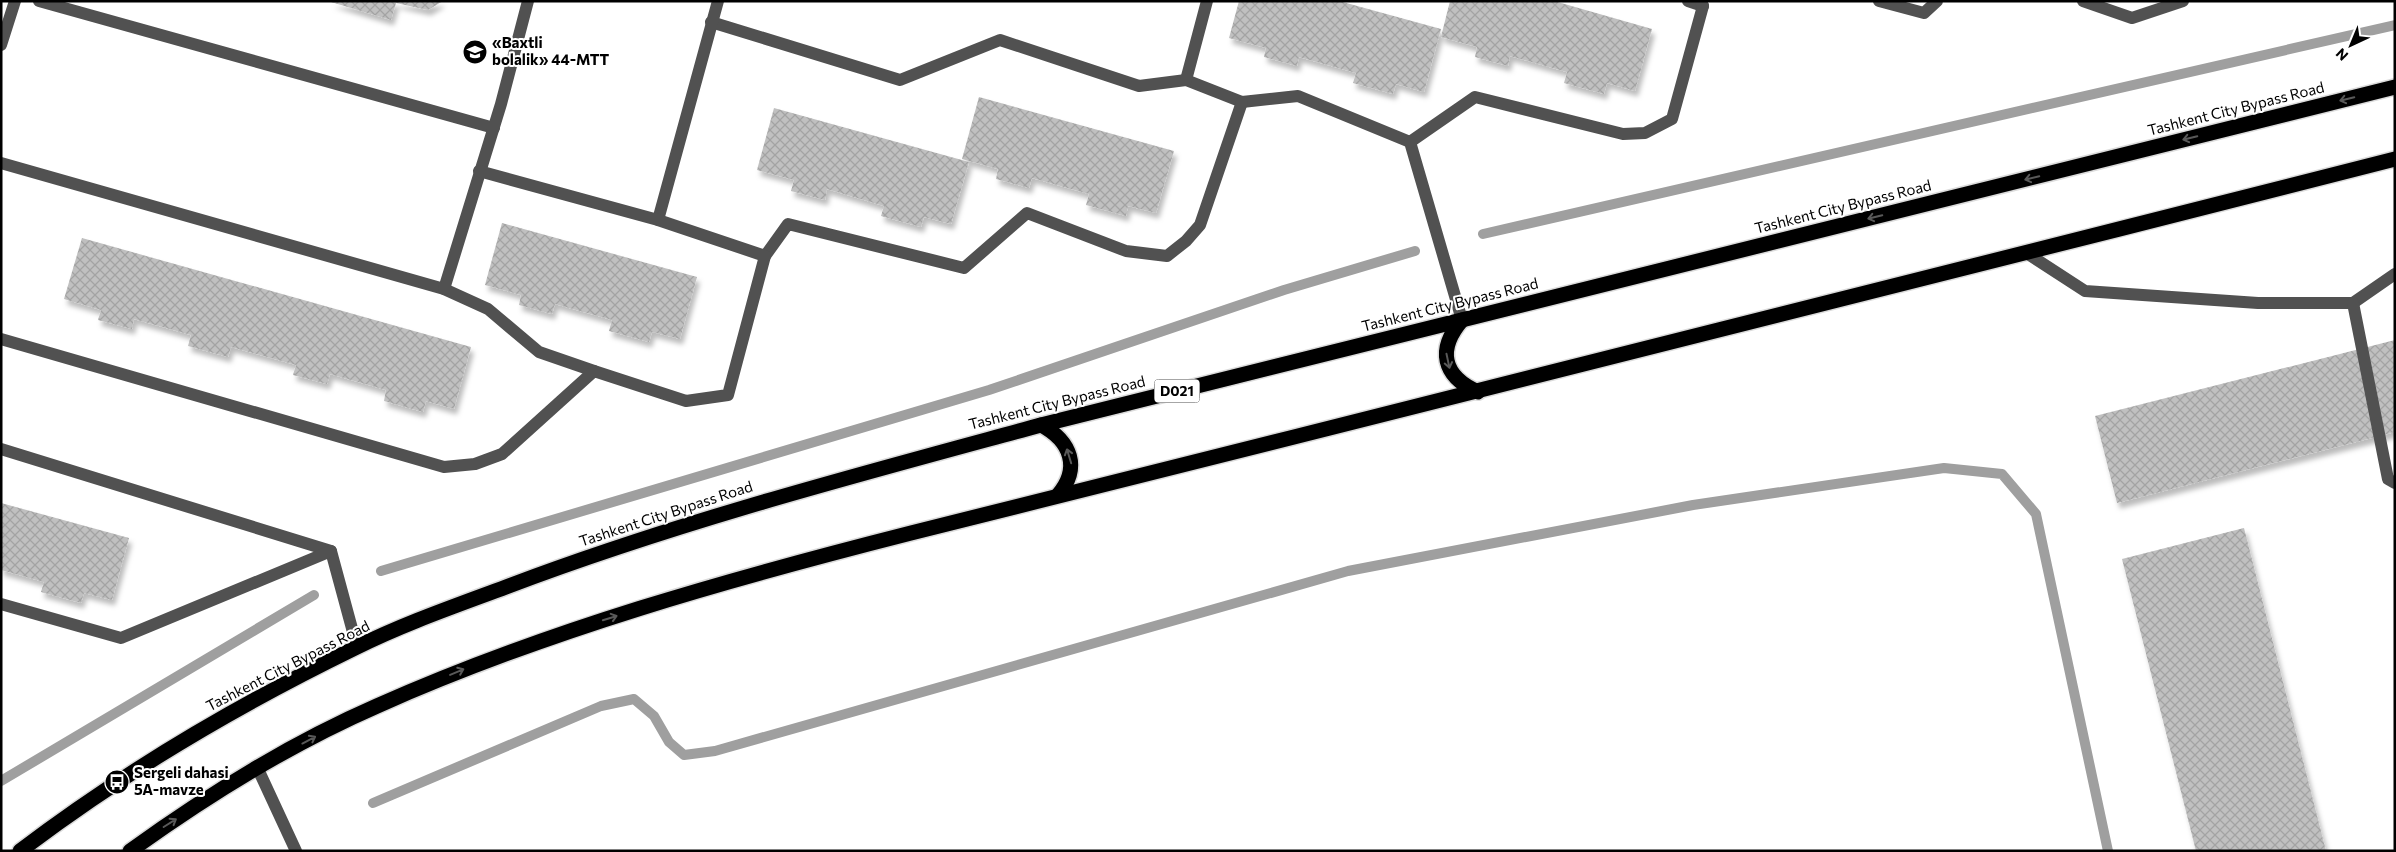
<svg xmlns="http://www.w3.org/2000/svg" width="2396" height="852" viewBox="0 0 2396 852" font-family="Commissioner,sans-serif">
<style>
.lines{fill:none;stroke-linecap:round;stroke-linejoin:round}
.stream{stroke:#9f9f9f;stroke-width:10}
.building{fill:url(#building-cross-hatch);filter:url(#shadow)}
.highway-casing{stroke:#dbdbdb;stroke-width:18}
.minor{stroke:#515151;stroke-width:12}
.highway{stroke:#000;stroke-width:15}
.oneway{stroke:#595959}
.labels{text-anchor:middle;stroke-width:4;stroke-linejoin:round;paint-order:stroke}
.shield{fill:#fff;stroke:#4c4c4c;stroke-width:1}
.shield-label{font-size:14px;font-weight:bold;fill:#000}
.poi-label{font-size:15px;font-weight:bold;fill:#000;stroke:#fff;text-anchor:start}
.street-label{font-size:15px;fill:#000;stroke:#fff}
</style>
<defs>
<pattern id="building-cross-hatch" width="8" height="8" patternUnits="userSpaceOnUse" patternTransform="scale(1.25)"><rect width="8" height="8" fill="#c0c0c0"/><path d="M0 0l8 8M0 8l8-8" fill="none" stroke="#a3a3a3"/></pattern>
<filter id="shadow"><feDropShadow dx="3" dy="5.5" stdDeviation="2.5" flood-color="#0004"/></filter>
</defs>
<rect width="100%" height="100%" fill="#fff"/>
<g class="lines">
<g class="stream">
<path d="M1483,234L2395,25"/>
<path d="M381,571L989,390L1284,290L1415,251"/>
<path d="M1,781L314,595"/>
<path d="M373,803L601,706L634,699L654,716L669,742L684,755L715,751L1348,571L1693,505L1944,468L2002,474L2036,514L2108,851"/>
</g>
</g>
<g class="building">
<path d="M443,1L428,10L396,3L391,20L331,2Z"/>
<path d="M1239,1H1339L1441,29L1424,92L1396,84L1393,94L1353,83L1356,73L1299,57L1297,66L1264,57L1266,48L1229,38Z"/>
<path d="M1450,1H1554L1652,29L1635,91L1607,83L1604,94L1564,83L1567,72L1510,56L1508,66L1475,57L1477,47L1441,37Z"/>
<path d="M979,97L1174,151L1156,213L1128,206L1126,216L1086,205L1089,194L1032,178L1029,188L996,179L998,169L962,159Z"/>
<path d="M774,108L969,162L951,224L924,217L921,227L881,216L884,206L827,189L825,200L791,191L794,180L757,170Z"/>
<path d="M502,223L697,277L680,339L652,332L649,342L609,331L612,320L555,304L552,314L519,305L521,295L485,285Z"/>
<path d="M82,238L471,347L454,409L426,401L423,412L384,401L386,390L330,374L327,384L293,375L296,365L231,347L228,357L188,346L191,335L134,319L132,329L98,320L101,310L64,299Z"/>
<path d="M2395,340V432L2117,503L2095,416Z"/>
<path d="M1,503L129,538L112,600L84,593L81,603L41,592L44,582L1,570Z"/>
<path d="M2244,528L2326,851H2196L2122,559Z"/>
</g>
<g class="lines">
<defs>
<g id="highway">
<path d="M1462,320C1437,349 1442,376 1478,392"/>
<path d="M1041,425C1071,441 1081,468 1058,495"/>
<path d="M20,851C124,772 238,705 355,648C403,624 455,606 506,587C680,521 861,474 1041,425L2395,87"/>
<path d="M130,851C205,797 292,743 377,706C548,630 730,579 911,533C1038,501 1166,469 1294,437C1661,346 2028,252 2395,159"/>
</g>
</defs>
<use href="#highway" class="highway-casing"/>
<g class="minor">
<path d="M39,1L494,128"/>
<path d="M1688,1L1703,6"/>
<path d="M1879,1L1924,13L1937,1"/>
<path d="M2083,1L2132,18L2183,1"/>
<path d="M711,22L900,80L1000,40L1139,86L1186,80L1242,102L1298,96L1410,142L1462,320"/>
<path d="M1,45L15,1"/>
<path d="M1186,80L1207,1"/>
<path d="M1410,142L1475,97L1623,134L1645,133L1672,119L1703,6L1701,1"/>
<path d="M1,163L444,289L488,309L539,352L594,371"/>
<path d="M658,220L718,1"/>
<path d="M2025,252L2085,291L2258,303H2353L2395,274"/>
<path d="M765,256L788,224L964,268L1027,213L1126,251L1167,256L1186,241L1200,225L1242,102"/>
<path d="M444,289L501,104L528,1"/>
<path d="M2353,303L2388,479L2395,483"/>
<path d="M1,339L444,467L475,464L502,454L594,371L686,401L728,395L765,256L658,220L479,171"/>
<path d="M1,449L331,551L357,647"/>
<path d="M1,604L121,638L331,551"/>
<path d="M258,769L296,851"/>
</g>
<use href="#highway" class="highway"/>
</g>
<defs><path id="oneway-shaft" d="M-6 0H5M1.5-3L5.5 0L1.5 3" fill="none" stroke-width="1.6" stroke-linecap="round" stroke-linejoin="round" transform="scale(1.25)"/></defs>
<g class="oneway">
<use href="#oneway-shaft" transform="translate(2347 99) rotate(166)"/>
<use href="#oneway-shaft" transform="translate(2190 138) rotate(166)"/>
<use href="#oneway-shaft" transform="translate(2032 178) rotate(166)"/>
<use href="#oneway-shaft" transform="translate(1875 217) rotate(166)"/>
<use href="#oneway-shaft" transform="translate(1448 361) rotate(78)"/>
<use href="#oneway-shaft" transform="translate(1069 456) rotate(-107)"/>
<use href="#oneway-shaft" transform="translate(610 618) rotate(-17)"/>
<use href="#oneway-shaft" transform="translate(457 672) rotate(-23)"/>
<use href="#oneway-shaft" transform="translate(309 740) rotate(-28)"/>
<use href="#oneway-shaft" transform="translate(170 823) rotate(-32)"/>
</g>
<defs>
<symbol id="school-disc" viewBox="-11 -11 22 22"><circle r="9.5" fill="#000" stroke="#fff"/><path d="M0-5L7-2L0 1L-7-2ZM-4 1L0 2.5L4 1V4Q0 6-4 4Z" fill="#fff"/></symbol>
<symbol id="bus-disc" viewBox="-11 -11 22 22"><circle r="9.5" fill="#000" stroke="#fff"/><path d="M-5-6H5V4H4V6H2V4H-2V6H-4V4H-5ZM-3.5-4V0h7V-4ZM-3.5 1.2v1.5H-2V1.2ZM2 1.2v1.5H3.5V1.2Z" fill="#fff"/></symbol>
</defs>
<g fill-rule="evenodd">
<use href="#school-disc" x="461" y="38" width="28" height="28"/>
<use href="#bus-disc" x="103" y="768" width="28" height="28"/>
</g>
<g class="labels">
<rect class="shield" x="1154.5" y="379.5" width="45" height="23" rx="4"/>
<g class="shield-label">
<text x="1177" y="396">D021</text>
</g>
<g class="poi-label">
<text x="492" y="48">«Baxtli<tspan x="492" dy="17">bolalik» 44-MTT</tspan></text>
<text x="134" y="778">Sergeli dahasi<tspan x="134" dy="17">5A-mavze</tspan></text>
</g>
<g class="street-label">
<text transform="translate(2236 109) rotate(-14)" y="5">Tashkent City Bypass Road</text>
<text transform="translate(1843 207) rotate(-14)" y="5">Tashkent City Bypass Road</text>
<text transform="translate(1450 305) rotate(-14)" y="5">Tashkent City Bypass Road</text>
<text transform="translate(1057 403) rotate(-14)" y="5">Tashkent City Bypass Road</text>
<text transform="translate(666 514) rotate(-18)" y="5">Tashkent City Bypass Road</text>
<text transform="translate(288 666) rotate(-27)" y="5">Tashkent City Bypass Road</text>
</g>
</g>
<rect width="2396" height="852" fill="none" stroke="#000000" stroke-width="5"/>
<g transform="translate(2351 45) rotate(224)" stroke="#ffffff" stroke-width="4" paint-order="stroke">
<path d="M0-4L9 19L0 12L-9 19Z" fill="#000000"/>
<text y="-8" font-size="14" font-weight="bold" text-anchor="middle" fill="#000000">N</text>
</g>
</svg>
